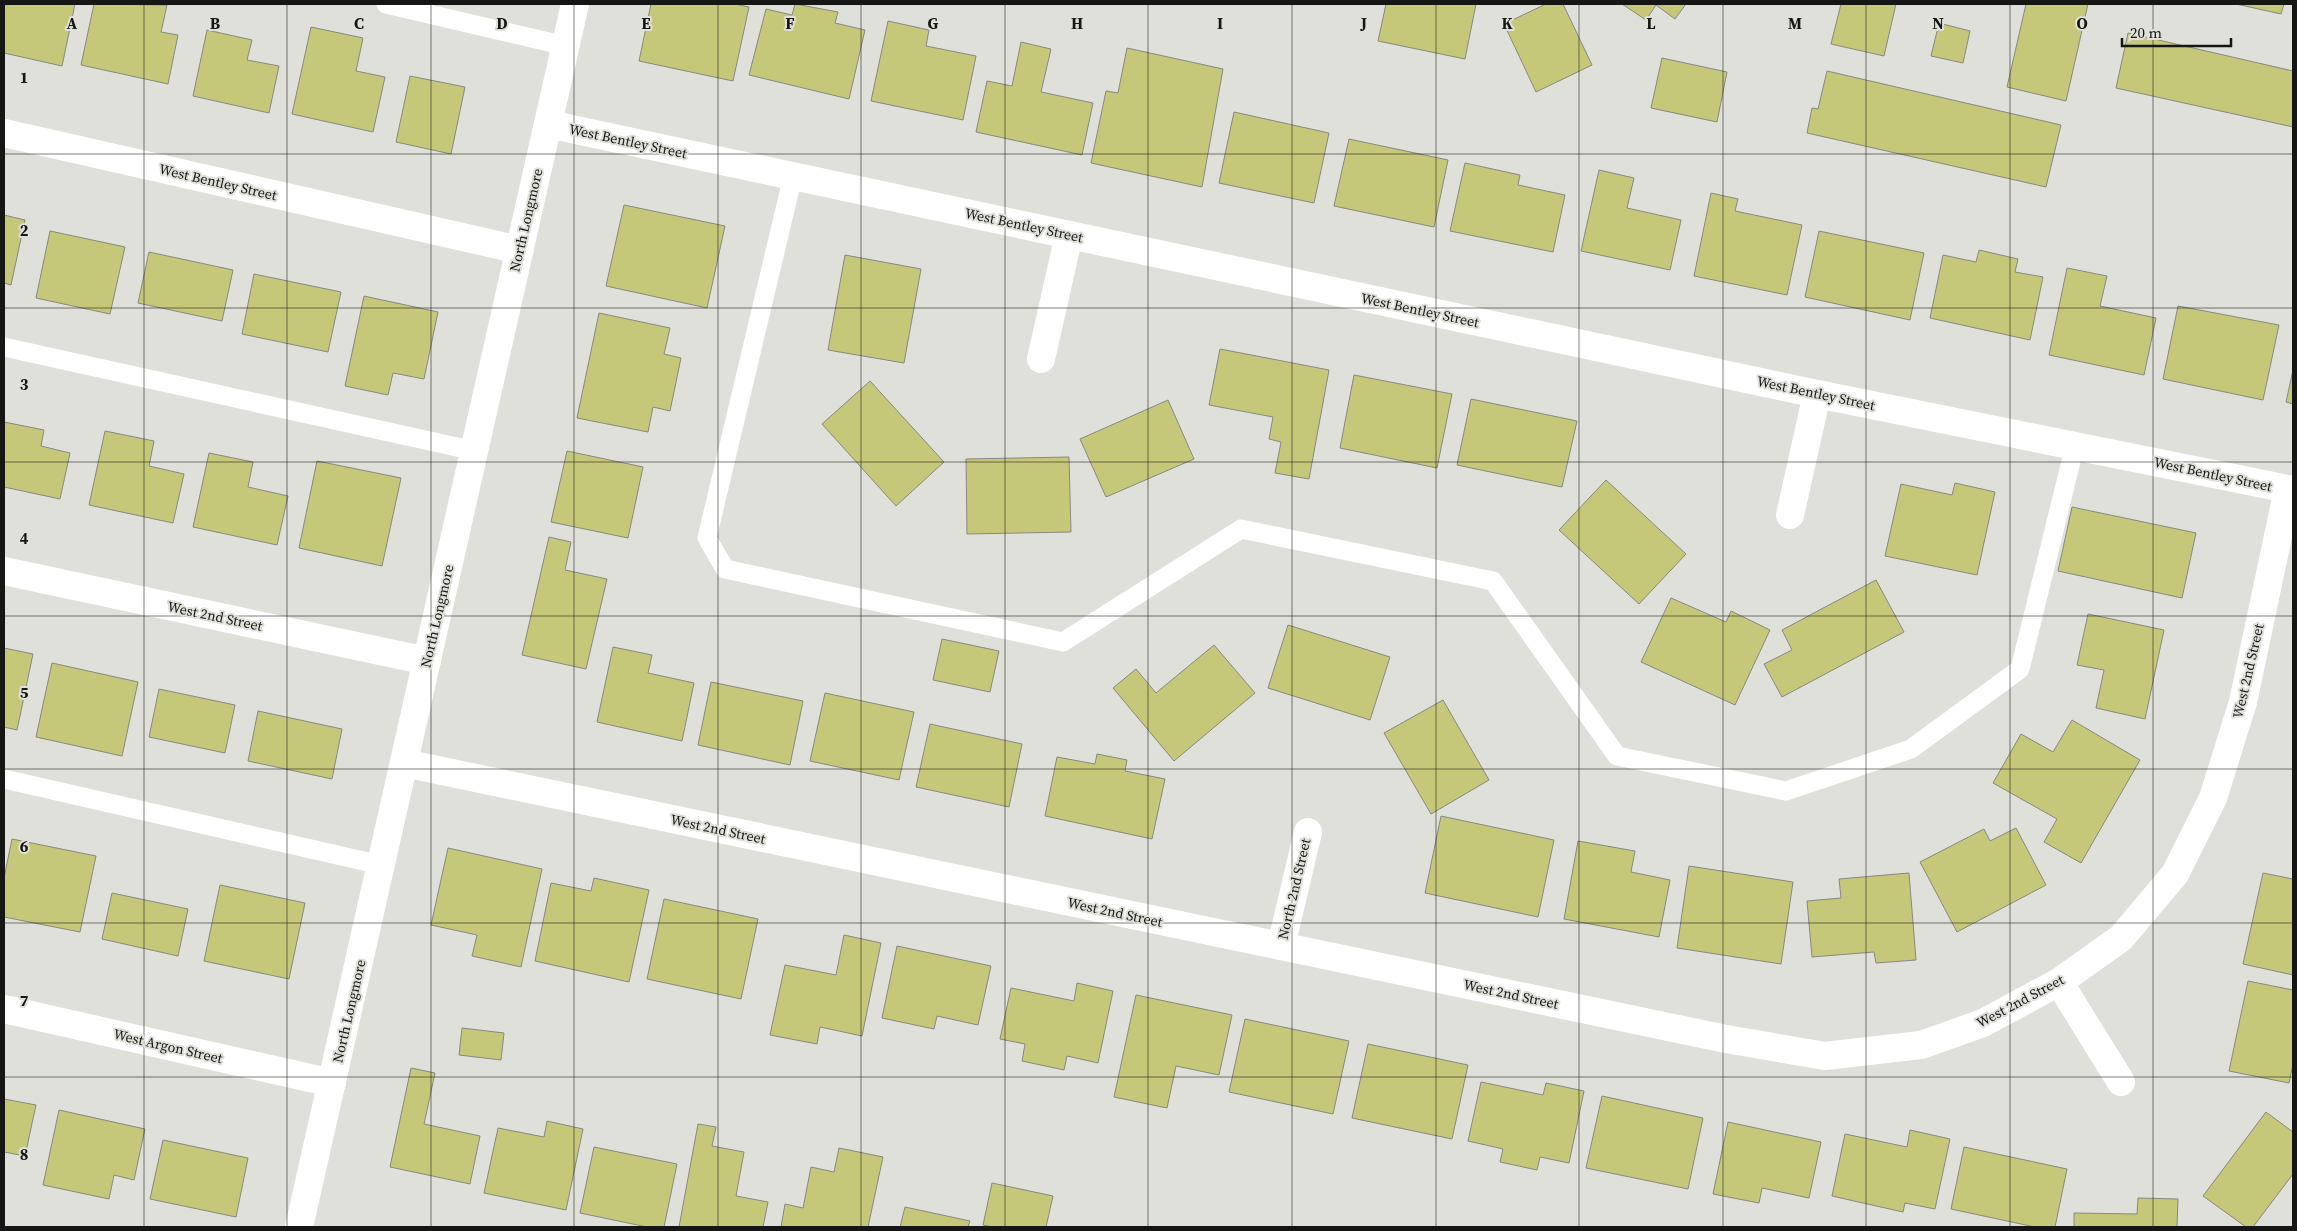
<svg xmlns="http://www.w3.org/2000/svg" width="2297" height="1231" viewBox="0 0 2297 1231" font-family="'Source Serif 4',serif">
<style>
.building{fill:#c6c879;stroke:#888882}
.lines{fill:none;stroke-linecap:round;stroke-linejoin:round}
.lane{stroke:#fff;stroke-width:19}
.street{stroke:#fff;stroke-width:28}
.secondary{stroke:#fff;stroke-width:28}
.grid{fill:none;stroke:#161614;stroke-width:1;stroke-opacity:0.55}
.labels{text-anchor:middle;stroke-width:4;stroke-linejoin:round;paint-order:stroke}
.street-label{font-size:14px;fill:#161614;stroke:#e0e0da}
.grid-label{font-size:16px;text-anchor:middle;font-weight:bold;fill:#161614;stroke:#e0e0da;stroke-width:4;stroke-linejoin:round;paint-order:stroke}
</style>
<rect width="100%" height="100%" fill="#e0e0da"/>
<g class="building">
<path d="M4,4H75L62,66L4,53Z"/>
<path d="M94,4L167,5L161,32L178,35L168,84L81,65Z"/>
<path d="M651,4H735L749,7L733,81L639,61Z"/>
<path d="M795,4L838,12L835,23L865,30L849,99L749,75L766,9L792,15Z"/>
<path d="M1386,4H1476L1465,59L1378,41Z"/>
<path d="M1546,4H1563L1592,65L1536,92L1504,24Z"/>
<path d="M1622,4H1686L1675,19L1656,5L1646,20Z"/>
<path d="M1841,4H1896L1884,56L1831,44Z"/>
<path d="M2026,4H2088L2066,101L2007,87Z"/>
<path d="M2236,4H2284L2281,14Z"/>
<path d="M888,21L929,30L926,46L976,56L963,120L871,101Z"/>
<path d="M1939,23L1970,31L1963,63L1931,56Z"/>
<path d="M311,27L363,38L356,71L385,77L373,132L292,114Z"/>
<path d="M207,30L252,40L247,60L279,66L269,113L193,96Z"/>
<path d="M2128,33L2293,71V127L2116,88Z"/>
<path d="M1021,42L1051,49L1041,92L1093,103L1082,155L976,132L987,81L1012,86Z"/>
<path d="M1127,48L1223,69L1202,187L1091,163L1106,91L1118,93Z"/>
<path d="M1662,58L1727,72L1717,122L1651,108Z"/>
<path d="M1827,71L2061,125L2046,187L1807,133L1812,108L1818,109Z"/>
<path d="M410,76L465,87L451,154L396,142Z"/>
<path d="M1234,112L1329,133L1314,203L1219,183Z"/>
<path d="M1349,139L1448,160L1434,227L1334,206Z"/>
<path d="M1465,163L1520,175L1518,185L1565,195L1553,252L1450,231Z"/>
<path d="M1599,170L1634,178L1627,208L1681,220L1670,270L1581,251Z"/>
<path d="M1711,193L1738,199L1735,211L1802,225L1787,295L1694,276Z"/>
<path d="M624,205L725,226L707,308L606,286Z"/>
<path d="M4,215L25,220L11,285L4,283Z"/>
<path d="M50,231L125,247L110,314L36,298Z"/>
<path d="M1819,231L1924,253L1910,320L1805,297Z"/>
<path d="M1979,250L2018,259L2015,272L2043,277L2030,340L1930,318L1943,255L1976,262Z"/>
<path d="M149,252L233,270L222,321L138,303Z"/>
<path d="M845,255L921,269L904,363L828,350Z"/>
<path d="M2067,268L2107,276L2100,306L2156,318L2144,375L2049,355Z"/>
<path d="M254,274L341,292L328,352L242,334Z"/>
<path d="M364,296L438,312L424,379L393,373L388,395L345,386Z"/>
<path d="M2178,306L2279,325L2263,400L2163,379Z"/>
<path d="M599,313L670,328L664,354L681,358L670,411L653,407L648,432L577,418Z"/>
<path d="M1220,349L1329,370L1309,479L1275,473L1281,442L1269,439L1273,417L1209,405Z"/>
<path d="M2293,370V404L2286,402Z"/>
<path d="M1354,375L1452,394L1437,468L1340,448Z"/>
<path d="M870,381L944,462L896,506L822,424Z"/>
<path d="M1471,399L1577,421L1562,487L1457,465Z"/>
<path d="M1168,400L1194,459L1106,497L1080,439Z"/>
<path d="M4,422L44,430L41,446L70,453L60,499L4,487Z"/>
<path d="M105,431L154,441L149,466L184,474L173,523L89,505Z"/>
<path d="M567,451L643,467L628,538L551,522Z"/>
<path d="M209,453L253,462L248,487L288,496L277,545L193,527Z"/>
<path d="M1069,457L1071,532L967,534L966,459Z"/>
<path d="M317,461L401,478L382,566L299,548Z"/>
<path d="M1606,480L1686,554L1639,604L1559,530Z"/>
<path d="M1955,483L1995,492L1977,575L1885,556L1901,484L1952,495Z"/>
<path d="M2072,507L2196,533L2182,598L2058,571Z"/>
<path d="M549,537L571,542L565,570L607,579L586,669L522,655Z"/>
<path d="M1876,580L1904,632L1782,697L1764,664L1792,650L1782,630Z"/>
<path d="M1671,598L1726,622L1731,611L1770,630L1735,705L1641,662Z"/>
<path d="M2088,614L2164,630L2145,719L2096,708L2104,670L2077,665Z"/>
<path d="M1288,625L1390,657L1370,720L1268,688Z"/>
<path d="M942,639L999,651L990,692L933,680Z"/>
<path d="M1214,645L1255,693L1174,761L1113,688L1136,669L1156,693Z"/>
<path d="M613,647L652,655L648,673L694,683L682,741L597,722Z"/>
<path d="M4,648L33,654L17,730L4,727Z"/>
<path d="M52,663L138,682L122,756L36,737Z"/>
<path d="M711,682L803,701L790,765L698,745Z"/>
<path d="M159,689L235,705L225,753L149,737Z"/>
<path d="M825,693L914,712L899,780L810,761Z"/>
<path d="M1443,700L1489,780L1431,814L1384,733Z"/>
<path d="M258,711L342,729L332,779L248,761Z"/>
<path d="M2072,720L2140,760L2081,863L2044,842L2057,819L1993,783L2021,734L2053,752Z"/>
<path d="M930,724L1022,744L1009,807L916,787Z"/>
<path d="M1097,754L1127,760L1125,771L1165,779L1152,839L1045,816L1057,757L1095,764Z"/>
<path d="M1441,816L1554,840L1538,917L1425,893Z"/>
<path d="M2016,828L2046,885L1957,932L1920,862L1984,829L1990,841Z"/>
<path d="M12,839L96,856L80,932L4,917V878Z"/>
<path d="M1578,841L1635,851L1631,872L1670,880L1659,937L1564,919Z"/>
<path d="M448,848L542,869L521,967L472,956L477,935L431,925Z"/>
<path d="M1689,866L1793,882L1781,964L1677,948Z"/>
<path d="M1909,873L1916,960L1876,963L1874,952L1812,957L1807,901L1841,898L1839,879Z"/>
<path d="M2263,873L2293,879V975L2243,964Z"/>
<path d="M594,878L649,890L629,982L535,961L551,883L591,891Z"/>
<path d="M220,885L305,903L289,979L204,961Z"/>
<path d="M112,893L188,909L178,956L102,939Z"/>
<path d="M664,899L758,919L741,999L647,979Z"/>
<path d="M844,935L881,943L862,1036L820,1027L817,1044L770,1035L785,965L836,975Z"/>
<path d="M897,946L991,966L978,1025L937,1016L934,1029L882,1018Z"/>
<path d="M2248,981L2293,990V1064L2289,1083L2229,1071Z"/>
<path d="M1077,983L1113,991L1098,1063L1067,1056L1064,1070L1022,1061L1025,1044L1000,1039L1011,988L1074,1001Z"/>
<path d="M1136,995L1232,1015L1219,1075L1176,1066L1167,1108L1114,1097Z"/>
<path d="M1245,1019L1349,1041L1333,1114L1229,1092Z"/>
<path d="M462,1028L504,1033L501,1060L459,1055Z"/>
<path d="M1368,1044L1468,1065L1452,1139L1352,1118Z"/>
<path d="M411,1068L435,1073L424,1124L480,1136L470,1184L390,1167Z"/>
<path d="M1481,1082L1543,1095L1546,1083L1584,1091L1569,1163L1540,1157L1537,1170L1500,1162L1503,1149L1468,1141Z"/>
<path d="M1602,1096L1703,1118L1688,1189L1586,1168Z"/>
<path d="M4,1099L36,1105L25,1156L4,1152Z"/>
<path d="M59,1110L145,1129L134,1180L114,1175L109,1199L43,1185Z"/>
<path d="M2266,1112L2293,1132V1174L2253,1227H2246L2203,1196Z"/>
<path d="M547,1121L583,1129L566,1210L484,1193L498,1128L544,1137Z"/>
<path d="M1728,1122L1821,1142L1809,1198L1762,1188L1759,1203L1713,1194Z"/>
<path d="M698,1124L716,1127L712,1146L744,1152L736,1196L768,1202L763,1227H679Z"/>
<path d="M1910,1130L1950,1139L1935,1209L1905,1203L1903,1212L1832,1196L1845,1134L1907,1147Z"/>
<path d="M163,1140L248,1158L236,1217L150,1199Z"/>
<path d="M594,1147L677,1164L664,1227H647L580,1213Z"/>
<path d="M1964,1147L2067,1169L2055,1227H2035L1951,1209Z"/>
<path d="M839,1148L883,1157L868,1227H781L785,1204L803,1208L811,1167L834,1172Z"/>
<path d="M992,1183L1053,1196L1046,1227H993L983,1225Z"/>
<path d="M2138,1198L2178,1199L2177,1227H2074V1213L2137,1214Z"/>
<path d="M905,1207L970,1221L968,1227H900Z"/>
</g>
<g class="lines">
<g class="lane">
<path d="M386,4L566,46"/>
<path d="M793,176L707,538L725,569L1063,642L1241,529L1493,581L1617,756L1786,791L1911,749L2020,669L2075,445"/>
<path d="M4,347L475,451"/>
<path d="M4,779L381,865"/>
</g>
<g class="street">
<path d="M548,124L1817,394L2293,490"/>
<path d="M4,133L520,250"/>
<path d="M1041,359L1069,235"/>
<path d="M1790,515L1817,394"/>
<path d="M4,571L427,661"/>
<path d="M404,763L1726,1039L1825,1056L1921,1045L1983,1023L2059,982L2121,938L2175,874L2213,798L2243,702L2288,489"/>
<path d="M1281,946L1308,832"/>
<path d="M2059,982L2121,1082"/>
<path d="M4,1009L332,1083"/>
</g>
<path class="secondary" d="M299,1227L575,4"/>
</g>
<path class="grid" d="M144,4V1227M287,4V1227M431,4V1227M574,4V1227M718,4V1227M861,4V1227M1005,4V1227M1148,4V1227M1292,4V1227M1436,4V1227M1579,4V1227M1723,4V1227M1866,4V1227M2010,4V1227M2153,4V1227M4,154H2293M4,308H2293M4,462H2293M4,616H2293M4,769H2293M4,923H2293M4,1077H2293"/>
<g class="labels">
<g class="street-label">
<text transform="translate(628 141) rotate(12)" y="5">West Bentley Street</text>
<text transform="translate(218 182) rotate(13)" y="5">West Bentley Street</text>
<text transform="translate(526 220) rotate(-77)" y="5">North Longmore</text>
<text transform="translate(1024 225) rotate(12)" y="5">West Bentley Street</text>
<text transform="translate(1420 310) rotate(12)" y="5">West Bentley Street</text>
<text transform="translate(1816 393) rotate(12)" y="5">West Bentley Street</text>
<text transform="translate(2213 474) rotate(12)" y="5">West Bentley Street</text>
<text transform="translate(215 616) rotate(12)" y="5">West 2nd Street</text>
<text transform="translate(437 616) rotate(-77)" y="5">North Longmore</text>
<text transform="translate(2248 671) rotate(-77)" y="5">West 2nd Street</text>
<text transform="translate(718 829) rotate(12)" y="5">West 2nd Street</text>
<text transform="translate(1294 889) rotate(-77)" y="5">North 2nd Street</text>
<text transform="translate(1115 912) rotate(12)" y="5">West 2nd Street</text>
<text transform="translate(1511 994) rotate(12)" y="5">West 2nd Street</text>
<text transform="translate(2020 1001) rotate(-28)" y="5">West 2nd Street</text>
<text transform="translate(349 1011) rotate(-77)" y="5">North Longmore</text>
<text transform="translate(168 1046) rotate(13)" y="5">West Argon Street</text>
</g>
</g>
<g class="grid-label">
<text x="72" y="29">A</text>
<text x="215" y="29">B</text>
<text x="359" y="29">C</text>
<text x="502" y="29">D</text>
<text x="646" y="29">E</text>
<text x="790" y="29">F</text>
<text x="933" y="29">G</text>
<text x="1077" y="29">H</text>
<text x="1220" y="29">I</text>
<text x="1364" y="29">J</text>
<text x="1507" y="29">K</text>
<text x="1651" y="29">L</text>
<text x="1795" y="29">M</text>
<text x="1938" y="29">N</text>
<text x="2082" y="29">O</text>
<text x="24" y="83">1</text>
<text x="24" y="236">2</text>
<text x="24" y="390">3</text>
<text x="24" y="544">4</text>
<text x="24" y="698">5</text>
<text x="24" y="852">6</text>
<text x="24" y="1006">7</text>
<text x="24" y="1160">8</text>
</g>
<rect width="2297" height="1231" fill="none" stroke="#161614" stroke-width="10"/>
<path d="M2122 38v8h109v-8" fill="none" stroke="#161614" stroke-width="2.5"/>
<text x="2130" y="38" font-size="15" fill="#161614" stroke="#e0e0da" stroke-width="4" paint-order="stroke">20 m</text>
</svg>
